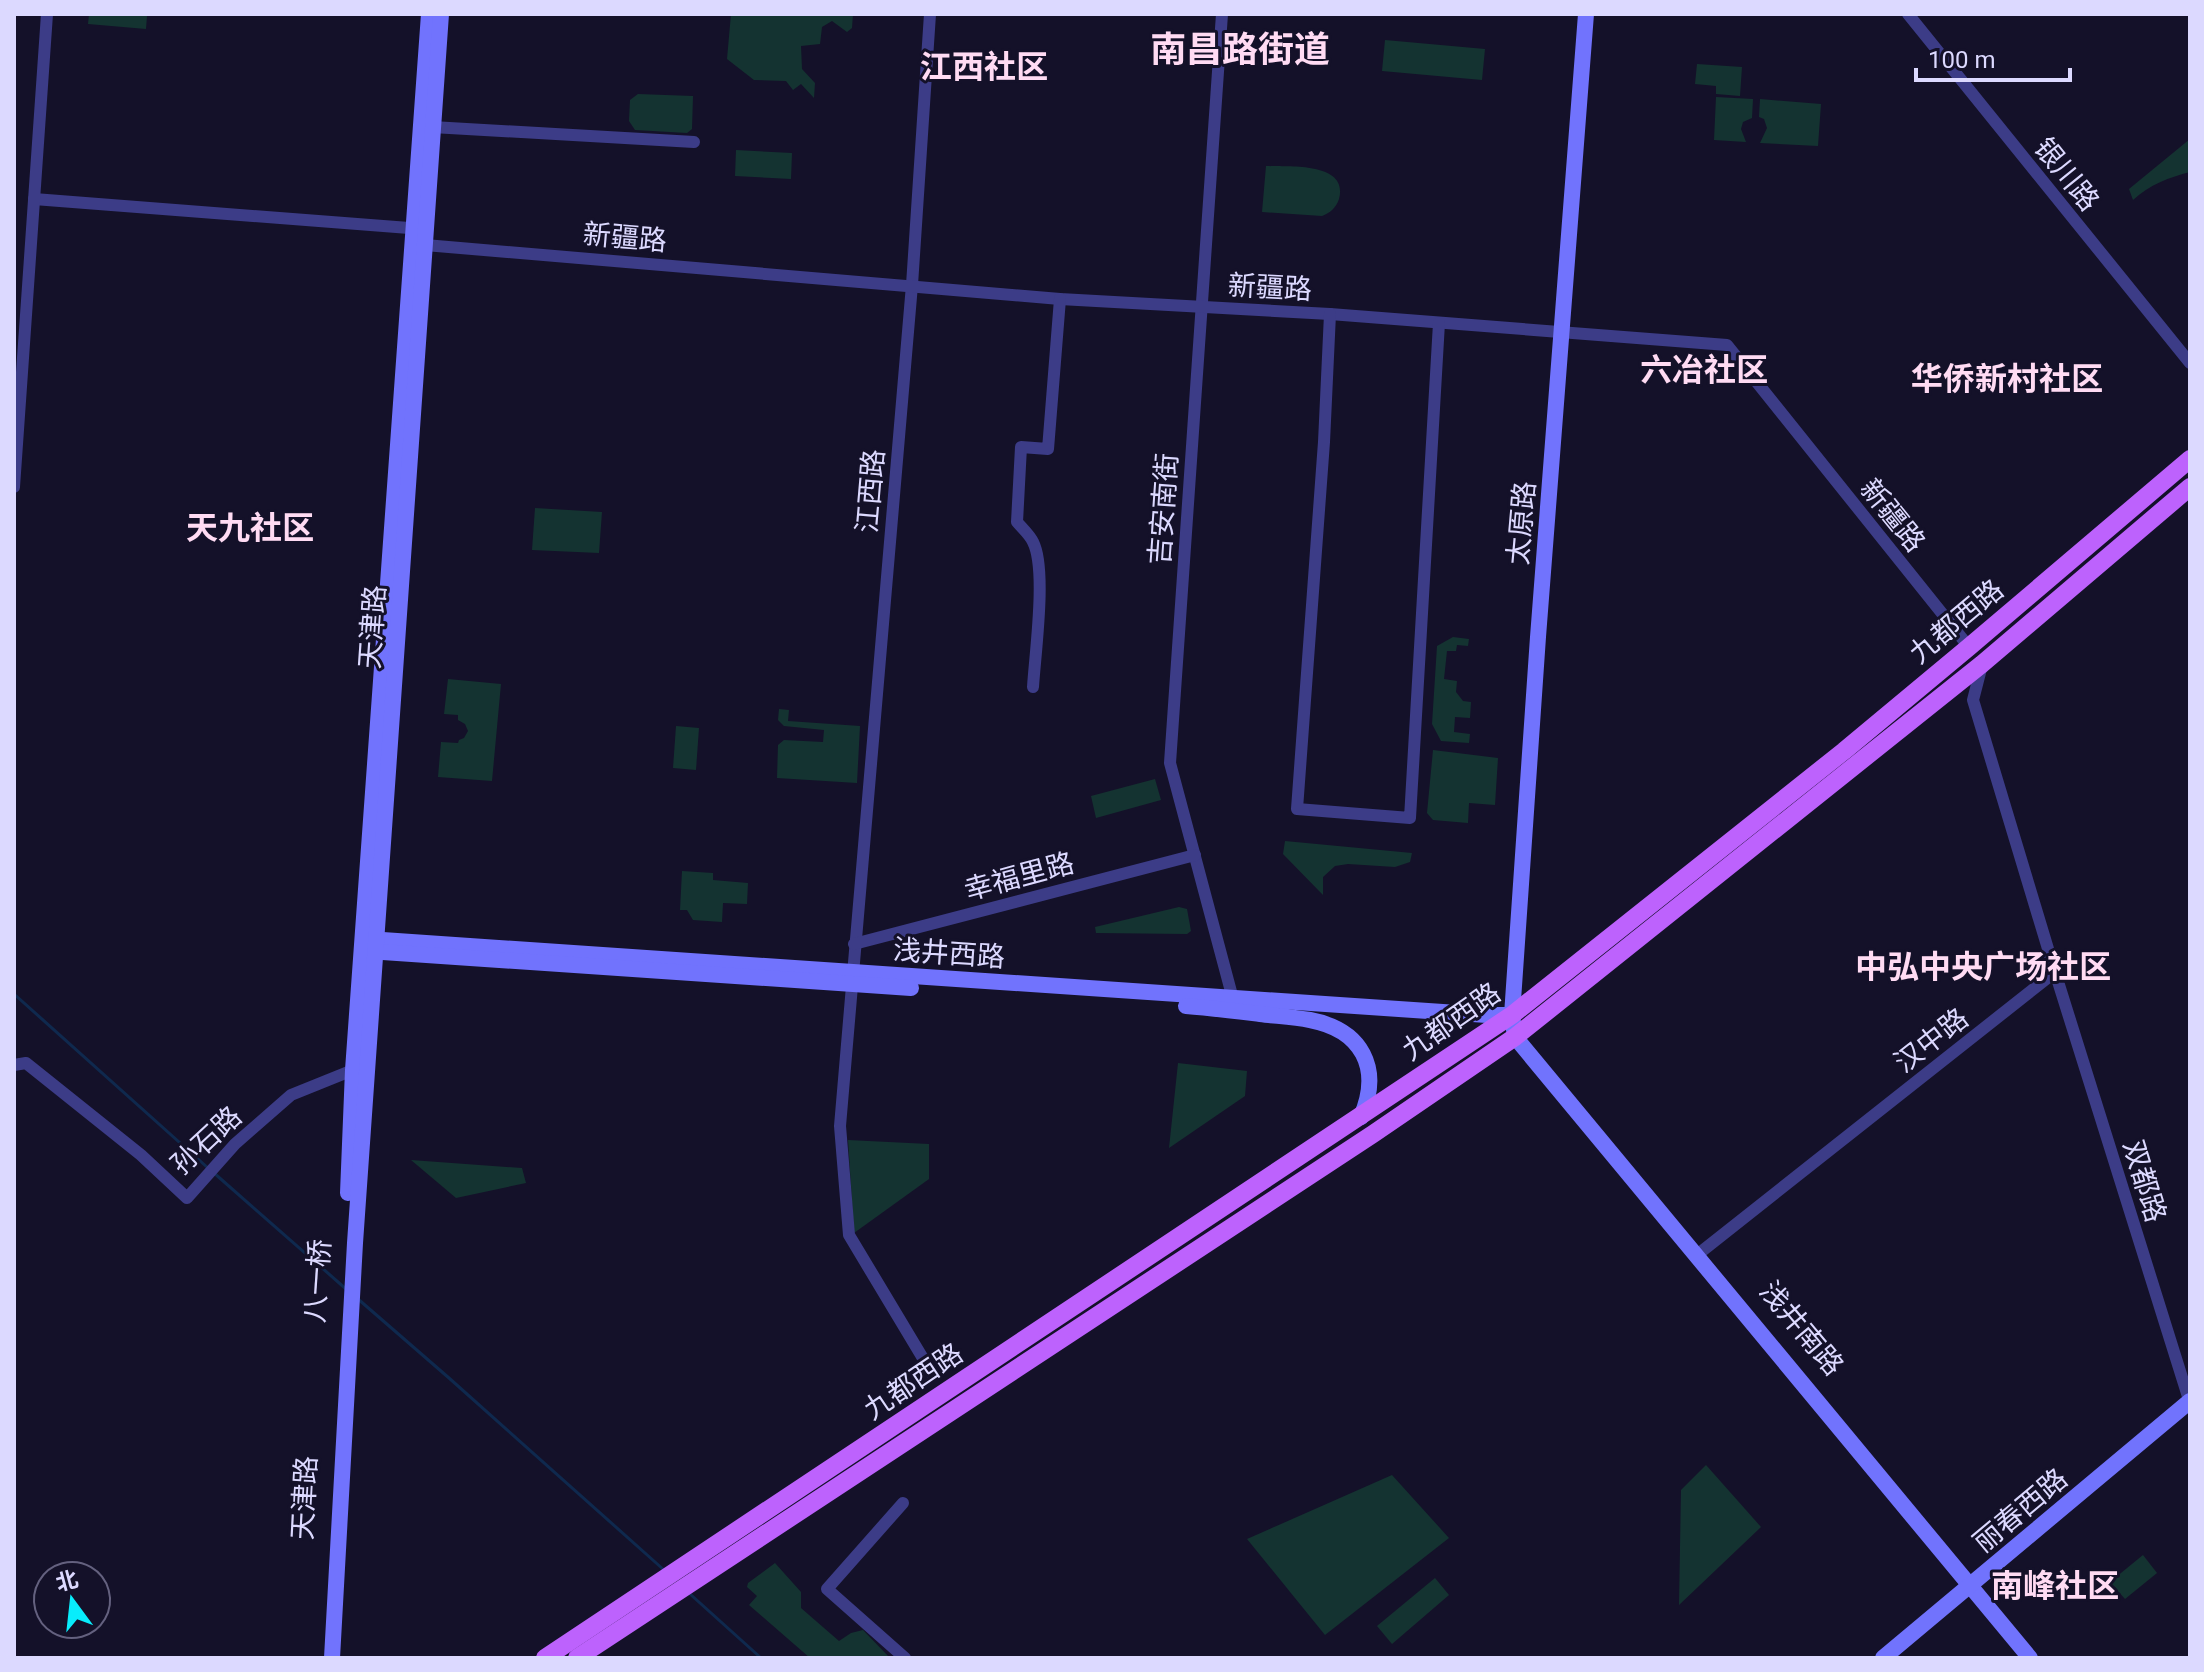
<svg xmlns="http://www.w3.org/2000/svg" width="2204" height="1672" viewBox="0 0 2204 1672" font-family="Roboto,'Noto Sans SC',sans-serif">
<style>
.green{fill:#143331}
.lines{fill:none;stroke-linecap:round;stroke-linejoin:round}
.stream{stroke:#0f294e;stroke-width:3}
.street{stroke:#3c3c87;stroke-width:12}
.secondary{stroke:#7173fd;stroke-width:16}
.primary{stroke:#bd62fd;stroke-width:18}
.labels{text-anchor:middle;stroke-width:6;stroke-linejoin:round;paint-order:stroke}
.street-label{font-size:28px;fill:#dcd9ff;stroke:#141129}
.quarter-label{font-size:32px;font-weight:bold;fill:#ffdbf3;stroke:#141129}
.district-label{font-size:36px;font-weight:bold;fill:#ffdbf3;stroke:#141129}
</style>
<rect width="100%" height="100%" fill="#141129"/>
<g class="green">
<path d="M89,14L147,16L146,29L88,24Z"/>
<path d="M731,14H853L852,28L847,32L832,21L822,27L820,44L801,46L802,69L815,83L814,98L801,84L793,90L786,81L754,80L727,59Z"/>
<path d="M1385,40L1485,49L1482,80L1382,71Z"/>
<path d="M1697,64L1742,67L1740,96L1716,94V86L1695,84Z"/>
<path d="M638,94L693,96L692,129L687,133L635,130L629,121L630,100Z"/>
<path d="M1716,97L1753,99L1752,118L1743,122L1741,129L1746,142L1714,140Z"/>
<path d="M1760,99L1821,104L1818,146L1760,143L1767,128L1764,119L1759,117Z"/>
<path d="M2190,139V172C2170,177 2149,185 2133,200L2129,189Z"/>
<path d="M736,150L792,153L791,179L735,176Z"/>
<path d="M1266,166C1289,167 1349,162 1339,199C1336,208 1330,213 1322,216L1262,212Z"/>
<path d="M535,508L602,512L599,553L532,550Z"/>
<path d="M1453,637L1469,639L1468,646L1457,645L1456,651H1447L1444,679L1457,681L1456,692L1463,701L1471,702L1470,718L1455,717L1454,732L1470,734L1469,743L1441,741L1432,724L1437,646Z"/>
<path d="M448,679L501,684L492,781L438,777L441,742L458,743L459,740L464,738L468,731L465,724L458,720V715L444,714Z"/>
<path d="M779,709L789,710L788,721L860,726L857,783L777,778L778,745L784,740L823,742L824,730L784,726L778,720Z"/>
<path d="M676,726L699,728L696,770L673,768Z"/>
<path d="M1433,750L1498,758L1495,805L1469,803L1468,823L1433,820L1427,813Z"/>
<path d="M1155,779L1161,800L1096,818L1091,796Z"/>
<path d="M1285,841L1412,853L1410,862L1395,867L1348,864L1335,866L1323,877V895L1283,854Z"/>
<path d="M682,871L713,873V880L748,883L747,904L723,903L722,922L693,920L687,910H680Z"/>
<path d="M1179,907L1187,909L1191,931L1187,934L1096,933L1095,927Z"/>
<path d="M1178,1063L1247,1071L1245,1096L1169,1148Z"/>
<path d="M848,1140L929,1144V1179L854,1233Z"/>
<path d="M411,1160L522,1168L526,1183L456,1198Z"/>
<path d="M1706,1465L1761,1527L1679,1605L1681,1490Z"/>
<path d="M1392,1475L1449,1538L1325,1635L1247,1539Z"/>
<path d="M2143,1555L2157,1573L2125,1599L2110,1582Z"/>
<path d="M775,1563L801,1592V1608L839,1641L851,1633L863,1630L890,1658H810L749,1605L757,1596L747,1587L748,1583Z"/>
<path d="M1435,1578L1449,1595L1392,1644L1377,1626Z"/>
</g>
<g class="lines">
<g class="stream">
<path d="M14,994L208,1168"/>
<path d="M214,1173L346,1289"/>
<path d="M358,1299L449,1378L664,1570"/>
<path d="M690,1594L761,1658"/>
</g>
<g class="street">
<path d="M930,14L912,285L840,1126L849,1235L933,1375"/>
<path d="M1222,14L1170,763L1233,999"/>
<path d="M1908,14L2190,363"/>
<path d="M432,127L694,142"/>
<path d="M34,199L422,229"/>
<path d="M425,245L1060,299L1330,314L1727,345L1969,647"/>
<path d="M1330,314L1324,442L1297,809L1410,818L1439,323"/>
<path d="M14,487L47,14"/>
<path d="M1033,687C1035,654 1047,569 1033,542C1030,535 1022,528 1017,522L1021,447L1048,449L1060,299"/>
<path d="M854,944L1195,855"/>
<path d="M2055,972L2190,1403"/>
<path d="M14,1065L26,1063L141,1155L187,1198L235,1144L291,1095L353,1070H360"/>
<path d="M1697,1255L2055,972L1973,700L1982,665"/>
<path d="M903,1503L827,1589L905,1658"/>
</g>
<g class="secondary">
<path d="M1586,14L1538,637L1512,1015L1515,1037L2030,1658"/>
<path d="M368,939L1487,1015H1512"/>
<path d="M368,951L911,988"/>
<path d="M1186,1006C1211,1008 1235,1011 1260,1014C1276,1016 1293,1017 1310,1020C1362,1030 1382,1068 1361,1117"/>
<path d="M348,1193L353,1070L429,14"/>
<path d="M332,1658L355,1243L441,14"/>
<path d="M1883,1658L2190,1401"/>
</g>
<g class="primary">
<path d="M545,1658L1512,1015L1844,751L1969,647L2190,459"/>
<path d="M577,1658L1373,1134L1515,1037L1982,664L2190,487"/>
</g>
</g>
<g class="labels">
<g class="street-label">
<text transform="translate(2067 174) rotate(51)" y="10">银川路</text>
<text transform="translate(625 237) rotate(5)" y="10">新疆路</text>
<text transform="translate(1270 287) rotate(3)" y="10">新疆路</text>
<text transform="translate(870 491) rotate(-85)" y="10">江西路</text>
<text transform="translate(1163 509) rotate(-86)" y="10">吉安南街</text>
<text transform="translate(1893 515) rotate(51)" y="10">新疆路</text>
<text transform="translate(1521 523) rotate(-85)" y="10">太原路</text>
<text transform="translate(1956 621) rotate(-40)" y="10">九都西路</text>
<text transform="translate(372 627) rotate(-86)" y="10">天津路</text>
<text transform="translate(1019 876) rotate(-15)" y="10">幸福里路</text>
<text transform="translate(949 953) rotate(4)" y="10">浅井西路</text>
<text transform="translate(1451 1021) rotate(-35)" y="10">九都西路</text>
<text transform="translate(1931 1040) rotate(-38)" y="10">汉中路</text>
<text transform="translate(206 1140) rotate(-43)" y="10">孙石路</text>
<text transform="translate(2145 1181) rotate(73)" y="10">双都路</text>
<text transform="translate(317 1281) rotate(-86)" y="10">八一桥</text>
<text transform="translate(1802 1328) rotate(50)" y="10">浅井南路</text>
<text transform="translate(913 1381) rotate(-34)" y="10">九都西路</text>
<text transform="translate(304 1498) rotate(-87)" y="10">天津路</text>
<text transform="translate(2020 1510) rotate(-40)" y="10">丽春西路</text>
</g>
<g class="quarter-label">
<text x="984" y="78">江西社区</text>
<text x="1704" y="381">六冶社区</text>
<text x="2007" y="390">华侨新村社区</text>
<text x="250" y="539">天九社区</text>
<text x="1983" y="978">中弘中央广场社区</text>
<text x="2055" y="1597">南峰社区</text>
</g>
<g class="district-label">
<text x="1240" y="62">南昌路街道</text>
</g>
</g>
<rect width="2204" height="1672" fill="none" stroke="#dcd9ff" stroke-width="32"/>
<g transform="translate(72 1600) rotate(345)"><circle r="38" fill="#141129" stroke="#64617f" stroke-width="2"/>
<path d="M0-6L14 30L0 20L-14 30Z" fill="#08edfc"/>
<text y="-12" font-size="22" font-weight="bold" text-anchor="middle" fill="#dcd9ff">北</text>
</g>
<path d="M1916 68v12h154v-12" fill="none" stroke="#dcd9ff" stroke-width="4"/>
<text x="1928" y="68" font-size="24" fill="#dcd9ff" stroke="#141129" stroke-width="6" paint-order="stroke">100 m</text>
</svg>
